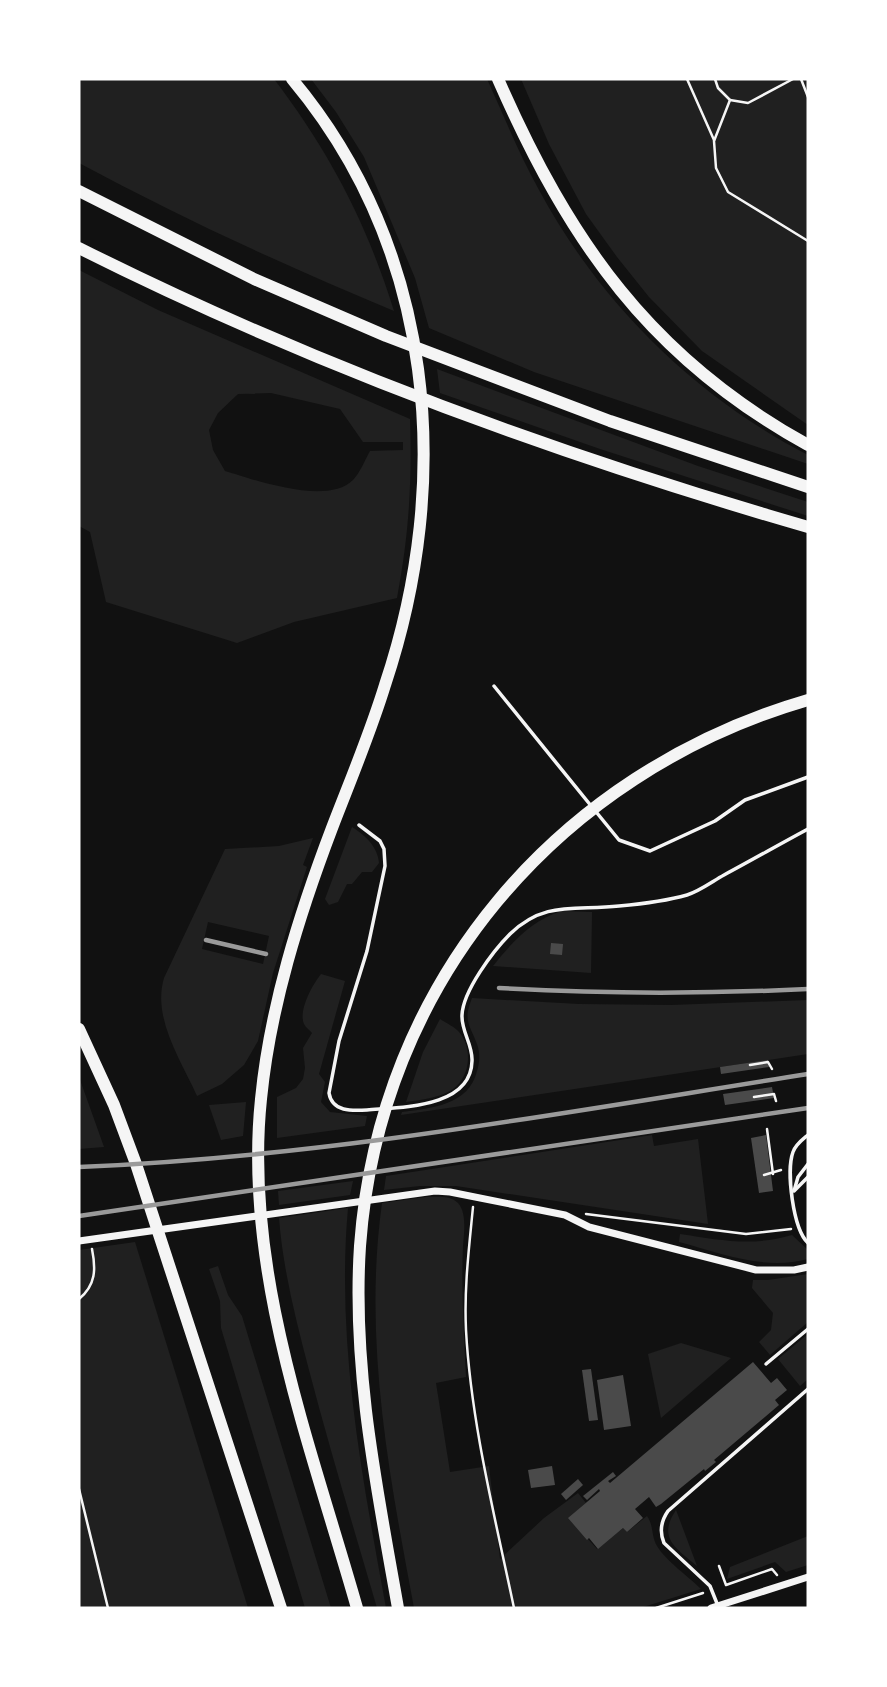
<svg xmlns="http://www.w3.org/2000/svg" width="887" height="1687" viewBox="0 0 887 1687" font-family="Helvetica,sans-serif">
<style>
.green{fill:#202020;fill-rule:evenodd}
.building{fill:#4a4a4a}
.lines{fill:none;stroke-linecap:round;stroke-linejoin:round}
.path{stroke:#f5f5f5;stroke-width:2.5}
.service{stroke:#f5f5f5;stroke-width:3.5}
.minor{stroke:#f5f5f5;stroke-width:7}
.motorway{stroke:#f5f5f5;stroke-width:12}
.rail{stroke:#9a9a9a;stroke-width:4.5}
</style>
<rect width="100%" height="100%" fill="#111"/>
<g class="green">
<path d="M79,79H274C329,151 367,224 394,311C286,266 181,218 79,163Z"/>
<path d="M311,79H487C504,116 519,154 539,190C600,303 694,396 808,455V464L534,372L429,328L415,278L364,157L336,112Z"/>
<path d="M521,79H808V425L702,351L649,297L617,257L586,214L549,144Z"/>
<path d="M79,270L158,310L410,419C412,484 409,534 397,598L294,622L237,643L106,602L90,532L79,526ZM271,393L340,409L363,442H403V450L370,451C365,460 360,473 353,480C327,506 255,480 225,471L213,450L209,430L218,413L238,394Z"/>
<path d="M437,369L698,466L808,502V516L600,449L440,393Z"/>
<path d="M352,827C365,835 378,847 379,863L372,872H362L352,884H347L338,902L329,905L325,899Z"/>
<path d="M313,838L303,865L307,867L273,973L258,1041L244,1065L222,1084L197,1096C181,1060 152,1018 164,978L225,849L279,846ZM208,922L269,936L263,964L202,949Z"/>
<path d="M562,911L592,912L591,973L493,966C512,942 532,920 562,911Z"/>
<path d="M321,974L345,981L319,1074L325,1082L321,1102L330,1112L367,1116L365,1126L277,1138V1097L296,1088L303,1079L305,1068L303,1048L312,1033C310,1030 306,1028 304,1024C298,1010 313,984 321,974Z"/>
<path d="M472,998L579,1004L671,1005L808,1000V1054L401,1115L402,1112C432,1108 469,1105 477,1071C480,1061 480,1053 477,1044C469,1023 463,1021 472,998Z"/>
<path d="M440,1019C446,1023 455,1027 459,1032C474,1049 470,1080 450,1091C437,1098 420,1100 406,1102L423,1052Z"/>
<path d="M79,1077L104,1147L79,1149Z"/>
<path d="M246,1102L243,1136L221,1140L209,1105Z"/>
<path d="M652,1135L654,1146L698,1139L708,1224L456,1186H420L384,1190L386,1176Z"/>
<path d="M353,1181L350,1195L279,1205L278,1191Z"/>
<path d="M426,1197C437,1197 450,1195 458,1203C467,1213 464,1233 463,1246C461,1290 464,1333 466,1377L436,1383L450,1472L489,1466L500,1559L544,1518L578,1493L586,1503L569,1518L597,1549L623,1528L627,1532L647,1516C654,1526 651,1536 657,1546C666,1561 689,1577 701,1589L640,1608H414C389,1474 363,1340 382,1203Z"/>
<path d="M348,1208C336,1343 362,1476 386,1608H377C354,1529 330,1450 309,1370C296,1320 283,1270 279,1218Z"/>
<path d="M680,1234C720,1240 752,1247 792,1235L808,1250V1259C764,1271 721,1253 679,1242Z"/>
<path d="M135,1242L248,1608H79V1250Z"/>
<path d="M218,1266L228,1295L242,1316L331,1608H305L221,1328L220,1301L209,1269Z"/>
<path d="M808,1274V1322L770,1355L759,1342L771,1330L773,1313L752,1288L753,1280H768Z"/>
<path d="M808,1334V1379L800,1386L778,1359Z"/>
<path d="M681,1343L731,1358L661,1418L648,1354Z"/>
<path d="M676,1510L697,1566C676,1548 657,1538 676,1510Z"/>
<path d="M808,1536V1565L786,1572L775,1562L727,1579L730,1567Z"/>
</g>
<g class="building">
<path d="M551,943L563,944L562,955L550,954Z"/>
<path d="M768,1060L769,1067L721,1074L720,1067Z"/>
<path d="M772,1087L774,1098L725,1105L723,1094Z"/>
<path d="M766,1135L773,1191L759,1193L751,1138Z"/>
<path d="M753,1362L771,1383L777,1378L787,1390L775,1400L779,1405L714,1460L716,1462L705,1471L704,1469L661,1504L656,1507L649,1497L635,1509L643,1518L627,1532L623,1528L598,1549L589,1538L587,1540L568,1518L600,1491L599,1489L587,1500L583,1496L613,1472L616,1476L608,1481L610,1483Z"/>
<path d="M591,1369L598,1420L589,1421L582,1370Z"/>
<path d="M623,1375L631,1426L604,1430L597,1380Z"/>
<path d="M552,1466L555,1485L531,1488L528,1470Z"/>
<path d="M578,1479L583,1485L566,1500L561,1494Z"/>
</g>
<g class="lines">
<g class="path">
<path d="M687,79L714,140"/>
<path d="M715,79L718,88L730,100L714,141L716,168L728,192L808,241"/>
<path d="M801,79L808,97"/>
<path d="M730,100L748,103L793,79"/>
<path d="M750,1065L768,1062L772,1069"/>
<path d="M754,1097L774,1094L776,1101"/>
<path d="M767,1129L773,1174"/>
<path d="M764,1175L781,1170"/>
<path d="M473,1207C469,1248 464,1288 466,1330C471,1423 495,1517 514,1608"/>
<path d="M586,1214L746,1234L791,1229"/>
<path d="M79,1299C96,1285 96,1269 92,1249"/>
<path d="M79,1489L108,1608"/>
<path d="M719,1566L726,1585L772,1569L777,1575"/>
<path d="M656,1608L703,1593"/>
</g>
<g class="service">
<path d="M494,686L592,807"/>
<path d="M597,813L619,840L650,851L715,821L745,800L808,777"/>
<path d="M359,825L380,841L384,849L385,866L367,951L339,1041L329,1093C332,1112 352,1111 367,1110C401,1107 471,1108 472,1061C473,1045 461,1031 462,1015C463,991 493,951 510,934C545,900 576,911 619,906C641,904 666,901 687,895C700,891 713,881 724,875C752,860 780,844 808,829"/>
<path d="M808,1135C802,1140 796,1144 793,1152C786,1171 793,1229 808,1243"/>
<path d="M795,1190L808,1177"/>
<path d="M794,1191L798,1177L808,1164"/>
<path d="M766,1364L808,1329"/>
<path d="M718,1606L710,1586L664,1543C659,1531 661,1521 668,1511L808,1389"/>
</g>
<g class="minor">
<path d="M79,1241L435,1191L450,1192L565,1215L589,1227L756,1270H794L808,1267"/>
<path d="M711,1608L808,1577"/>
</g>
<g class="motorway">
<path d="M292,79C435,250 454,479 385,685C370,734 350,781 332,828C299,915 270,1007 261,1099C243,1271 311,1446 357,1608"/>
<path d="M498,79C569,241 650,358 808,445"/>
<path d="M79,191L254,279L386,336L610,421L808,487"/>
<path d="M79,248C312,365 558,455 808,527"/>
<path d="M79,1029L114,1105L136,1164L281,1608"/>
<path d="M398,1608C377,1489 352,1368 360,1246C379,983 557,773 808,700"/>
</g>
<g class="rail">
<path d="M206,940L266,954"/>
<path d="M499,988C602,994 705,994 808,989"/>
<path d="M79,1167C324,1157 566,1112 808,1074"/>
<path d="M79,1216L808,1108"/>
</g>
</g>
<rect width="887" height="1687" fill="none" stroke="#ffffff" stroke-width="161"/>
</svg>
